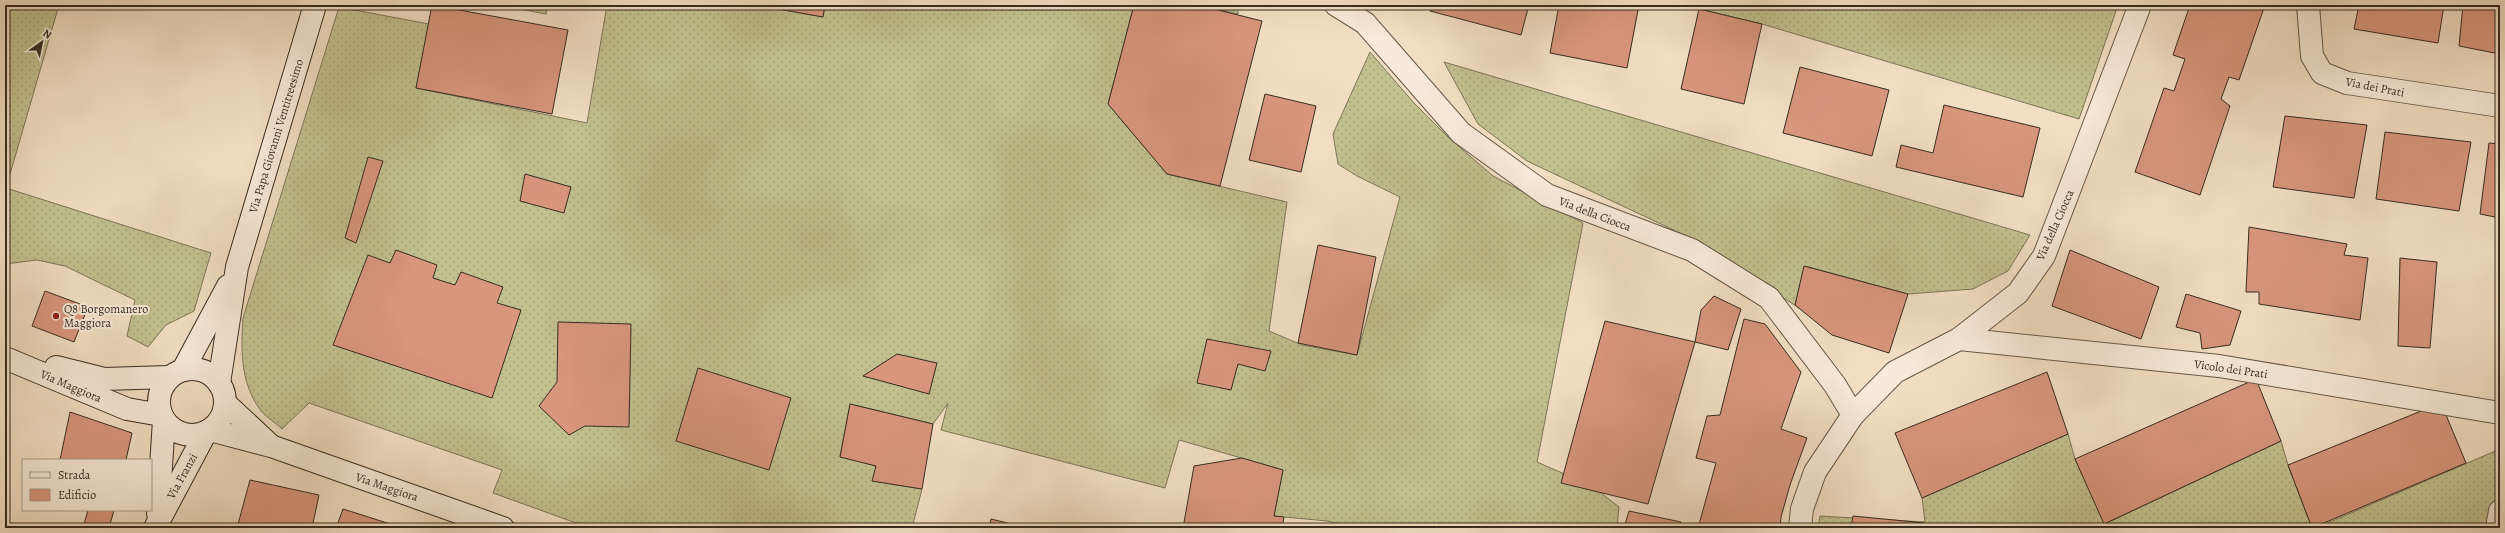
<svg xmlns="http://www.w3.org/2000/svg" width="2505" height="533" viewBox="0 0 2505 533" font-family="Alegreya,serif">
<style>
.grass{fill:url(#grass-dots);stroke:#7c7658}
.building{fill:#d8967d;stroke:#372c20}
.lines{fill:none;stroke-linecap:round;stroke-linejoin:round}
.street-casing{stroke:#665949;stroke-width:24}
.secondary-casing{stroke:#372c20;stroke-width:24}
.street{stroke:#f7ead8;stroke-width:22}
.secondary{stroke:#f7ead8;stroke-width:22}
.poi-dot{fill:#8f2418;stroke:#f7ead8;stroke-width:1.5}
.labels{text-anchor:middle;stroke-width:4;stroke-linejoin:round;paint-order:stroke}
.street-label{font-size:12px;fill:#372c20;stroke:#f7ead8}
.poi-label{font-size:12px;fill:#372c20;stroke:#f7ead8;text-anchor:start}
</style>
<defs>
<pattern id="grass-dots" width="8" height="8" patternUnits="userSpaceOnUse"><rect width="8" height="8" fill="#c2c08f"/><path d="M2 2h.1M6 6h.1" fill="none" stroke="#a7a57b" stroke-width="1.8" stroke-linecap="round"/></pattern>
</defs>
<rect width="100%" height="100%" fill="#f2dfc3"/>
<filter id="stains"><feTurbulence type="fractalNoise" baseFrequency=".005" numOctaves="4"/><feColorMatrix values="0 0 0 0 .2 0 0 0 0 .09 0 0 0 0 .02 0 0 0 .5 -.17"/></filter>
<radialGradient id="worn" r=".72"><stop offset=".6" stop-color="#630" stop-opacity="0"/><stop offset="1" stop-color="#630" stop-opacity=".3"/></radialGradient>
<g class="grass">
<path d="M5,5H59L6,188L211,253L194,311L166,325L148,347L127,336L135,300L65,266L37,260L5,264Z"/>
<path d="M499,5H547L546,14Z"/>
<path d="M607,5H756L823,17L825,5H1134L1108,104L1167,174L1287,202L1269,331L1302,345L1357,355L1400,197L1357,176L1338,164L1333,134L1370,52L1414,103L1449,138L1493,176L1583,223L1537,462L1592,486L1619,507L1617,528H1458L1438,523L1436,528H1357L1327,521L1274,516L1283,470L1179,440L1165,488L941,430L948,403L933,424L850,404L840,456L876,466L873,481L922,489L912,528H590L493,493L502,470L309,403L282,429C275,422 264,416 259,408C240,381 241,348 243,318L339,7L429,24L416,88L587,123Z"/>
<path d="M1198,5H1238V14Z"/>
<path d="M1683,5H2118L2079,119L1762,24Z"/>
<path d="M1444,62L2030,235L2008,271L1973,289L1908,294L1805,266L1795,305L1799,308L1697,241L1527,161L1478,124Z"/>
<path d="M2068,434L2075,459L2105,524L2281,441L2288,465L2312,528H1818L1820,516L1925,522L1922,498Z"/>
<path d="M2500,449V511L2497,528H2316Z"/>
</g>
<g class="building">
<path d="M432,5L568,30L552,114L416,88Z"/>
<path d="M756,5H825L823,17Z"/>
<path d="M1134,5H1198L1262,21L1220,186L1167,174L1108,104Z"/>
<path d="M1431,5H1529L1521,35L1430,11Z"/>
<path d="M1559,5H1639L1627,68L1550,53Z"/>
<path d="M2190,5H2265L2239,80L2229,77L2221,99L2230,106L2200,195L2135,172L2164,88L2174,91L2185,59L2173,55Z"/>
<path d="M2359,5H2444L2438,43L2354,29Z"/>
<path d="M2463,5H2500V54L2459,46Z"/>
<path d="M1699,9L1762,24L1744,104L1681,89Z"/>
<path d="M1800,67L1889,90L1872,156L1783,133Z"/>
<path d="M1265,94L1316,106L1301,172L1249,160Z"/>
<path d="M1944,105L2040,128L2023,197L1896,167L1901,145L1933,153Z"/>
<path d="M2285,116L2367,125L2354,198L2273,187Z"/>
<path d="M2385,132L2471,142L2459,211L2376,199Z"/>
<path d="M2489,143L2500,144V218L2480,214Z"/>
<path d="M368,157L383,161L356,243L345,238Z"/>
<path d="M525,174L571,187L564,213L520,201Z"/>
<path d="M2249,227L2347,244L2344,255L2368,258L2360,320L2259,304V292H2246Z"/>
<path d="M1318,245L1376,257L1357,355L1298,343Z"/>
<path d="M396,250L437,265L433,278L455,285L461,272L503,287L497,303L521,310L492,398L333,345L368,255L390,263Z"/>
<path d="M2070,250L2159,287L2141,339L2052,306Z"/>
<path d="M2400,258L2437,262L2430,348L2398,346Z"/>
<path d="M1804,266L1908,294L1889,353L1832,335L1795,305Z"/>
<path d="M45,291L88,307L74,342L32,326Z"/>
<path d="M2186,294L2241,311L2230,345L2202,349L2200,333L2176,327Z"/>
<path d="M1714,296L1741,309L1728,350L1695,342L1701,310Z"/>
<path d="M1744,319L1765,324L1801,372L1781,429L1807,438L1790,485L1781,517L1780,528H1698L1716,463L1696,458L1707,416L1720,415Z"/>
<path d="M1605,321L1695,342L1648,504L1561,483Z"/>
<path d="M558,322L631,324L629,427L585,426L569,435L539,406L557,382Z"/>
<path d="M1207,339L1271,351L1265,371L1238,364L1231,390L1197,383Z"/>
<path d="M897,354L937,363L929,394L863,376Z"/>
<path d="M698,368L791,398L769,470L676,441Z"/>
<path d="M2047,372L2068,434L1922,498L1895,433Z"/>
<path d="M2256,379L2281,441L2104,524L2075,459Z"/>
<path d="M2441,403L2466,463L2312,528L2288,465Z"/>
<path d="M850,404L933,424L922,489L872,481L876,466L840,457Z"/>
<path d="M70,412L132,433L126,460H60Z"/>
<path d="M1242,458L1283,470L1274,516L1284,517L1282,528H1183L1194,466Z"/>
<path d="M250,480L319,495L312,528H237Z"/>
<path d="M343,509L403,528H336Z"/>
<path d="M88,510H114L109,528H83Z"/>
<path d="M1629,511L1681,522L1679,528H1624Z"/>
<path d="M1853,516L1925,523V528H1851Z"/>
<path d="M991,519L1028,528H989Z"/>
<path d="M1438,523L1458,528H1436Z"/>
</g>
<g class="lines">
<defs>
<g id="street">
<path d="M1336,5L1365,23L1461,133L1547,195L1692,250L1769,298L1835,385L1853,415"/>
<path d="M2308,5L2312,56L2322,73L2347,83L2500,106"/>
<path d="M1959,339L2219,366L2500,413"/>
<path d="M1800,528L1802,509L1815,472L1853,415L1895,372L1959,339L2018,293L2044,256L2140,5"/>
<path d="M2497,528L2500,511"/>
</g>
<g id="secondary">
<path d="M5,358L127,409L161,415"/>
<path d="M56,367L104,379L169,377"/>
<circle cx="192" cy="402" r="33"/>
<path d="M183,370L228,286"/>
<path d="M219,383L237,267L315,5"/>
<path d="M225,403L268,443"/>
<path d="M210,430L271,446L503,528"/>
<path d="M158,514L164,420"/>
<path d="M155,528L206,432"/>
</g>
</defs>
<use href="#street" class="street-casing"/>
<use href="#secondary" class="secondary-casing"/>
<use href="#street" class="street"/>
<use href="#secondary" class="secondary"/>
</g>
<circle class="poi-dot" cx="56" cy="316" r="4"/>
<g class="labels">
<g class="street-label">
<text transform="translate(2375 87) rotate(11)" y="4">Via dei Prati</text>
<text transform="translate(276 136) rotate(-73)" y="4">Via Papa Giovanni Ventitreesimo</text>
<text transform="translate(1595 214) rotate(21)" y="4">Via della Ciocca</text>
<text transform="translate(2055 225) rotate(-66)" y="4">Via della Ciocca</text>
<text transform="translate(2231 369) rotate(8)" y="4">Vicolo dei Prati</text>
<text transform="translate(71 386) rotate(23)" y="4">Via Maggiora</text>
<text transform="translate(182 476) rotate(-61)" y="4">Via Franzi</text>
<text transform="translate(387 487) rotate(19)" y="4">Via Maggiora</text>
</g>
<g class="poi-label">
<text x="64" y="313">Q8 Borgomanero<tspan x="64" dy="14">Maggiora</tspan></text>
</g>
</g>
<rect width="2505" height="533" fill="none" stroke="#f2dfc3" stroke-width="20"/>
<rect x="6" y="6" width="2493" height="521" fill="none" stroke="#372c20" stroke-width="2"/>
<rect x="10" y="10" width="2485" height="513" fill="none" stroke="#372c20"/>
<rect x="22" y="459" width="130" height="52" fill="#f7ead8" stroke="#aa9e8e"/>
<rect x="30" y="472" width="20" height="6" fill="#f7ead8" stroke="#aa9e8e"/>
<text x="58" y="479" font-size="12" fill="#372c20">Strada</text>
<rect x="30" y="489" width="20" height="12" fill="#d8967d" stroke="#aa9e8e"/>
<text x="58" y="499" font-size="12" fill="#372c20">Edificio</text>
<g transform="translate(42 42) rotate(33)" stroke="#f7ead8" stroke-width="3" paint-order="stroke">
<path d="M0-3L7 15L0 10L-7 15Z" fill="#372c20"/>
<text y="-6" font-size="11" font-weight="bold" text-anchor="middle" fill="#372c20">N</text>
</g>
<rect width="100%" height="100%" filter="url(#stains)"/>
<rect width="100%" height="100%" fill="url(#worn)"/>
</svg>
